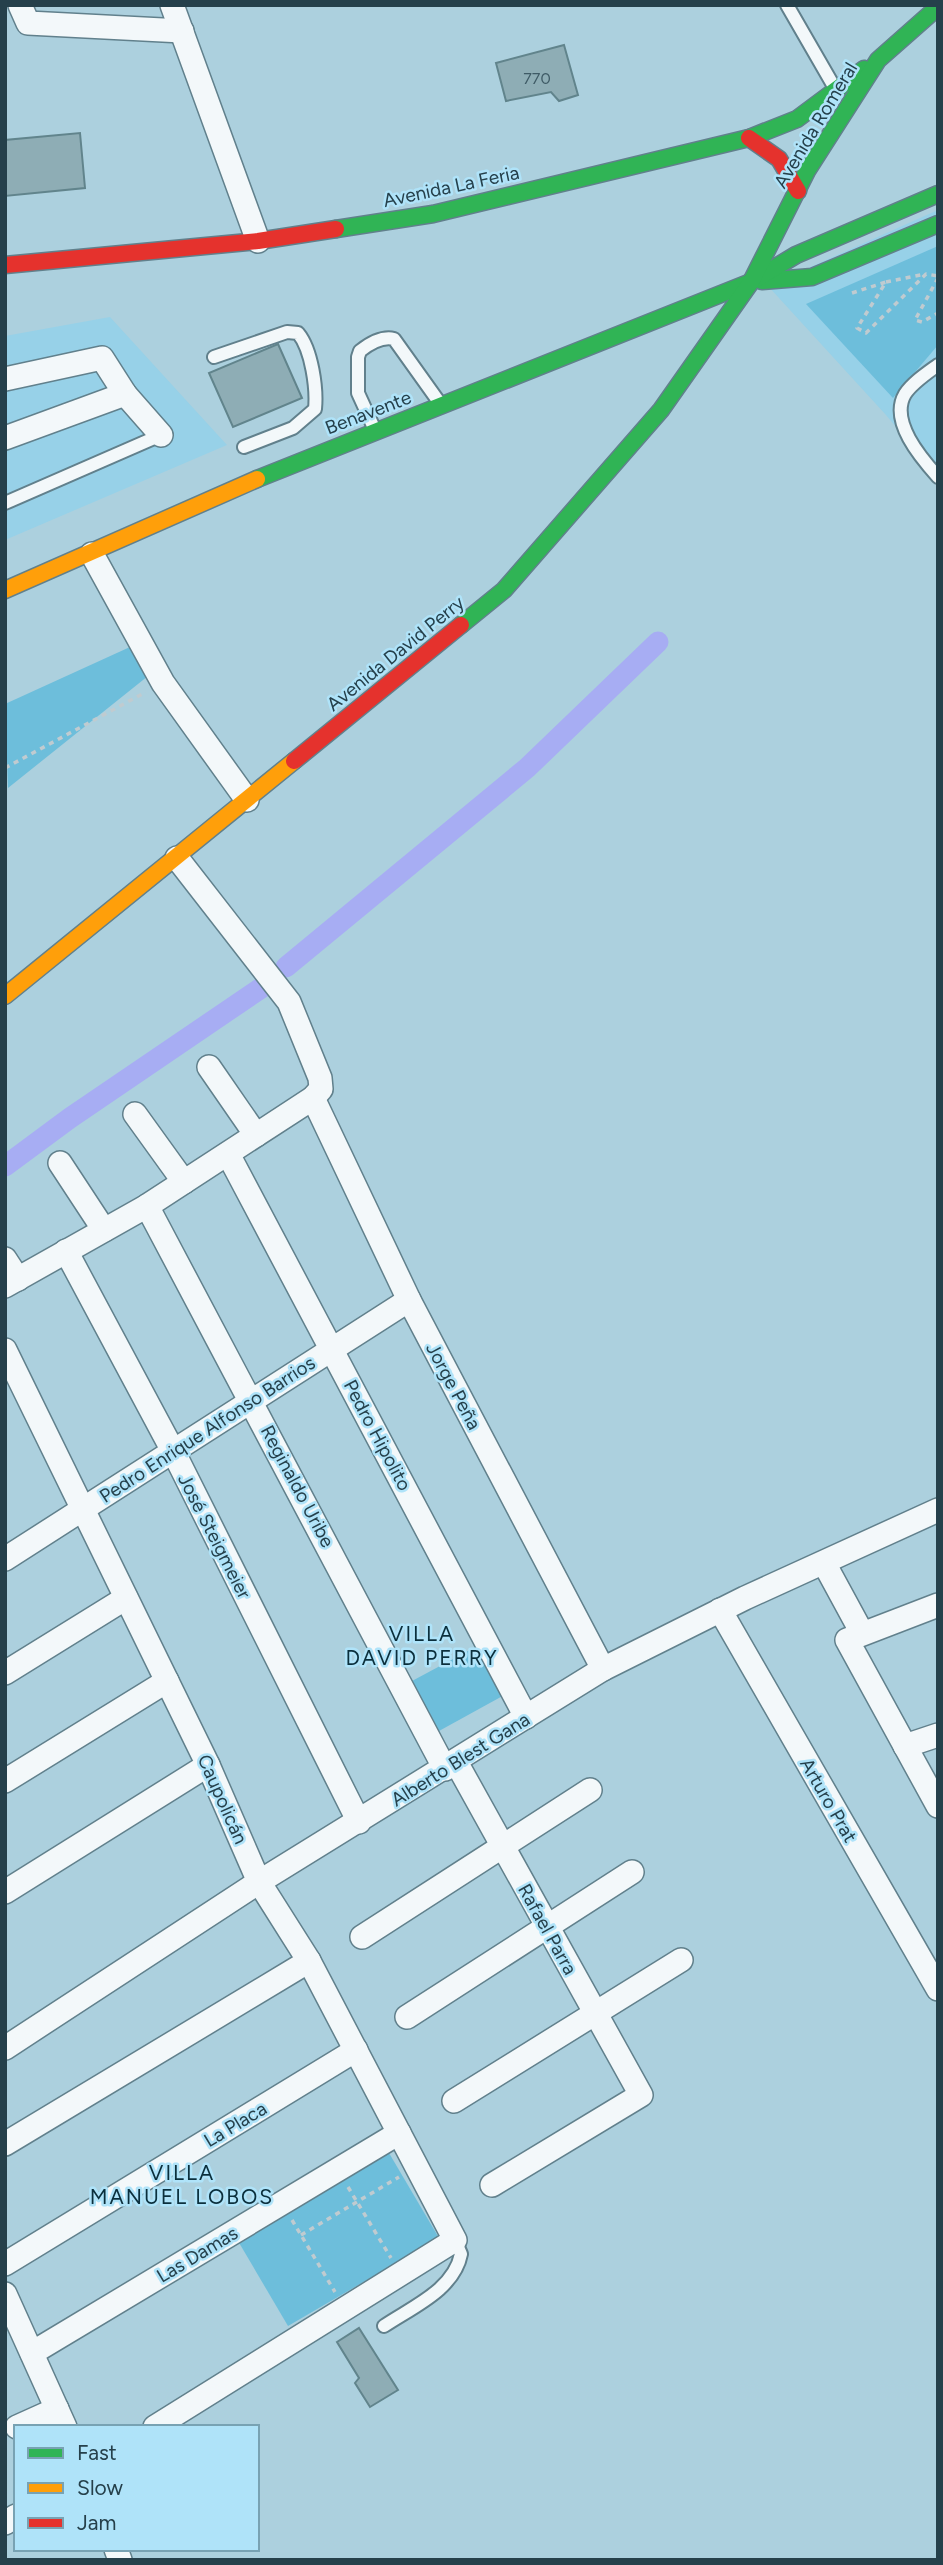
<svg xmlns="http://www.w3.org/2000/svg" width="943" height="2565" viewBox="0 0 943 2565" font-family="Figtree,sans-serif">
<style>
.built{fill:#97d1e8}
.green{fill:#6dbedb}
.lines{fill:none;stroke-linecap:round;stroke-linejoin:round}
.canal{stroke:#a7adf3;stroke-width:21}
.building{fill:#8eadb5;stroke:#61848c;stroke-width:2}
.lane-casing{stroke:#61808c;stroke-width:16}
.street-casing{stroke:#61808c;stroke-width:26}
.fast-casing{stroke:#61808c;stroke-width:19}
.slow-casing{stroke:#61808c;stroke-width:19}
.jam-casing{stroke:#61808c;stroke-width:19}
.path{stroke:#c0cbd0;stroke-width:3.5;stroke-dasharray:5 5;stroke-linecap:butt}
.lane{stroke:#f3f8fa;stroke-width:12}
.street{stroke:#f3f8fa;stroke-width:23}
.fast{stroke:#30b455;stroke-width:16}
.slow{stroke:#ff9f0a;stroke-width:16}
.jam{stroke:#e5322d;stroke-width:16}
.labels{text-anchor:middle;stroke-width:5;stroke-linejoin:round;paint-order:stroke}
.number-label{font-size:16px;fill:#3f5b66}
.street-label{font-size:19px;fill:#25404b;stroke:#afe3f9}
.neighbourhood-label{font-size:21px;letter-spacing:2px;fill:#0b2f3c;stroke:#afe3f9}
</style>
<rect width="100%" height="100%" fill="#acd0de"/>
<g class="built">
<path d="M938,210V477L886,415L768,286Z"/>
<path d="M110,317L227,445L5,540V336Z"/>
</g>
<g class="green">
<path d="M938,246V345L893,398L806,304Z"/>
<path d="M130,647L148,676L8,788L5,704Z"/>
<path d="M481,1644L508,1693L439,1731L412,1681Z"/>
<path d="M389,2153L439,2238L288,2326L238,2241Z"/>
</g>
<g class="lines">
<g class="canal">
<path d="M286,967L527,768L658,642"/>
<path d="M5,1166L70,1118L264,986"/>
</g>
</g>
<g class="building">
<path d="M564,45L578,95L559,101L551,92L506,101L496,63Z"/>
<path d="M80,133L85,188L5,196V140Z"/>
<path d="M278,344L302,398L233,427L209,373Z"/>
<path d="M359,2328L398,2390L370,2407L355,2383L359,2378L337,2342Z"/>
</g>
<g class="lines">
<defs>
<g id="lane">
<path d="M787,5L836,90"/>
<path d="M214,357L287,332L298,333C312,350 317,389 315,409L293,428L244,447"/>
<path d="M938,365C927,373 912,383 905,394C889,421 921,458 938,477"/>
<path d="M374,428L358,393V357L360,351C369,344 382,336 394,339L439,402"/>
<path d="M5,503L161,435"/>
<path d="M384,2326C412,2307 454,2290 461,2254L455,2240"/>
</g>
<g id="street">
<path d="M20,5L28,23L182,31"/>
<path d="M172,5L258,241"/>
<path d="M5,379L102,358L125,394L161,435"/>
<path d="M5,438L125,394"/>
<path d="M92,554L163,683L247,800"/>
<path d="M209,1067L256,1135"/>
<path d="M313,1098L409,1300L603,1669"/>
<path d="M135,1114L184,1182"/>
<path d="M228,1154L526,1717"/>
<path d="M60,1163L104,1230"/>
<path d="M147,1206L445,1769"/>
<path d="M66,1251L173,1451L359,1822"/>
<path d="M5,1259L18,1279"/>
<path d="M5,1286L147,1206L313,1098L321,1089L320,1078L289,1002L177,858"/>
<path d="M5,1350L208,1765L259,1882L309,1961L455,2240L155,2427"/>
<path d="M5,1559L409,1300"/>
<path d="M824,1563L862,1633"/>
<path d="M938,1605L847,1640L938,1806"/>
<path d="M720,1610L938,1989"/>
<path d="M5,1673L126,1598"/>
<path d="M905,1746L938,1735"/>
<path d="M456,1762L641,2095L492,2185"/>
<path d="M5,1781L167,1681"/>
<path d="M5,1892L208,1765"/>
<path d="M362,1937L590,1790"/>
<path d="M407,2017L632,1872"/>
<path d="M5,2048L259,1882L603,1669L745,1598L938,1510"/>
<path d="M454,2101L681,1960"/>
<path d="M5,2144L309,1961"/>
<path d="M5,2264L356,2050"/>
<path d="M5,2294L65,2427"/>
<path d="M32,2353L399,2133"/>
<path d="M17,2427L57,2409"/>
<path d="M5,2523L16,2516"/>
<path d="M116,2549L120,2560"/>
</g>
<g id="fast">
<path d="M336,229L433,214L749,138L797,119L864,69"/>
<path d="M762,281L812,277L938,224"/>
<path d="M257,479L751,282L796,255L938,194"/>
<path d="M461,625L504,590L661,410L751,282L807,171L878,60L938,7"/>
</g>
<g id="slow">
<path d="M5,590L257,479"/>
<path d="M5,996L294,761"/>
</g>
<g id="jam">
<path d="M749,138L779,159L798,191"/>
<path d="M5,265L258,241L336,229"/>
<path d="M294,761L461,625"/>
</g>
</defs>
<use href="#lane" class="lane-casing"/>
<use href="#street" class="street-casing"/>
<use href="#fast" class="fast-casing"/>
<use href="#slow" class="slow-casing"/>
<use href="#jam" class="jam-casing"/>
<g class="path">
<path d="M938,278L915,320L922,322L938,313"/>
<path d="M886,282L925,274"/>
<path d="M852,293L886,282L857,328L866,333L926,274L938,276"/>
<path d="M5,768L146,692"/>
<path d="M348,2187L391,2258"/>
<path d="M292,2220L335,2292"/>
<path d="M301,2235L399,2177"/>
</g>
<use href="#lane" class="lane"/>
<use href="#street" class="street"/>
<use href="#fast" class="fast"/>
<use href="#slow" class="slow"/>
<use href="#jam" class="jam"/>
</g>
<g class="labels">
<g class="number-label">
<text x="537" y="84">770</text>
</g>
<g class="street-label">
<text transform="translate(815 125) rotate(-59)" y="7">Avenida Romeral</text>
<text transform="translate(451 186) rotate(-12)" y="7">Avenida La Feria</text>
<text transform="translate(368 412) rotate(-21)" y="7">Benavente</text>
<text transform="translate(395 653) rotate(-39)" y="7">Avenida David Perry</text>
<text transform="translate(454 1386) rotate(62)" y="7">Jorge Peña</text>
<text transform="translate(207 1429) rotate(-33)" y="7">Pedro Enrique Alfonso Barrios</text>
<text transform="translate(378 1435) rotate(62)" y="7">Pedro Hipolito</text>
<text transform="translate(298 1486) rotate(62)" y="7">Reginaldo Uribe</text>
<text transform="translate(215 1536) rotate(63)" y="7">José Steigmeier</text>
<text transform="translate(460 1759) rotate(-32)" y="7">Alberto Blest Gana</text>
<text transform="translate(223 1799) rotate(66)" y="7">Caupolicán</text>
<text transform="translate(829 1800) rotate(60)" y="7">Arturo Prat</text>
<text transform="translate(548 1929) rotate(61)" y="7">Rafael Parra</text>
<text transform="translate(235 2124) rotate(-31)" y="7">La Placa</text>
<text transform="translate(197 2254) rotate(-31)" y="7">Las Damas</text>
</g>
<g class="neighbourhood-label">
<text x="422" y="1641">VILLA<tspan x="422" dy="24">DAVID PERRY</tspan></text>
<text x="182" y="2180">VILLA<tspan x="182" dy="24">MANUEL LOBOS</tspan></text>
</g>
</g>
<rect width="943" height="2565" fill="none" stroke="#25404b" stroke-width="14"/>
<rect x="14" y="2425" width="245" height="126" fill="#afe3f9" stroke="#78a2b3" stroke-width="2"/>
<rect x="28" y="2448" width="35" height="10" fill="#30b455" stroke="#78a2b3" stroke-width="2"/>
<text x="77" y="2460" font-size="21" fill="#25404b">Fast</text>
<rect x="28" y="2483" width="35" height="10" fill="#ff9f0a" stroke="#78a2b3" stroke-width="2"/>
<text x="77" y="2495" font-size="21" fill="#25404b">Slow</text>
<rect x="28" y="2518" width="35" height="10" fill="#e5322d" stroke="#78a2b3" stroke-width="2"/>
<text x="77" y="2530" font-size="21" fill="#25404b">Jam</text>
</svg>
